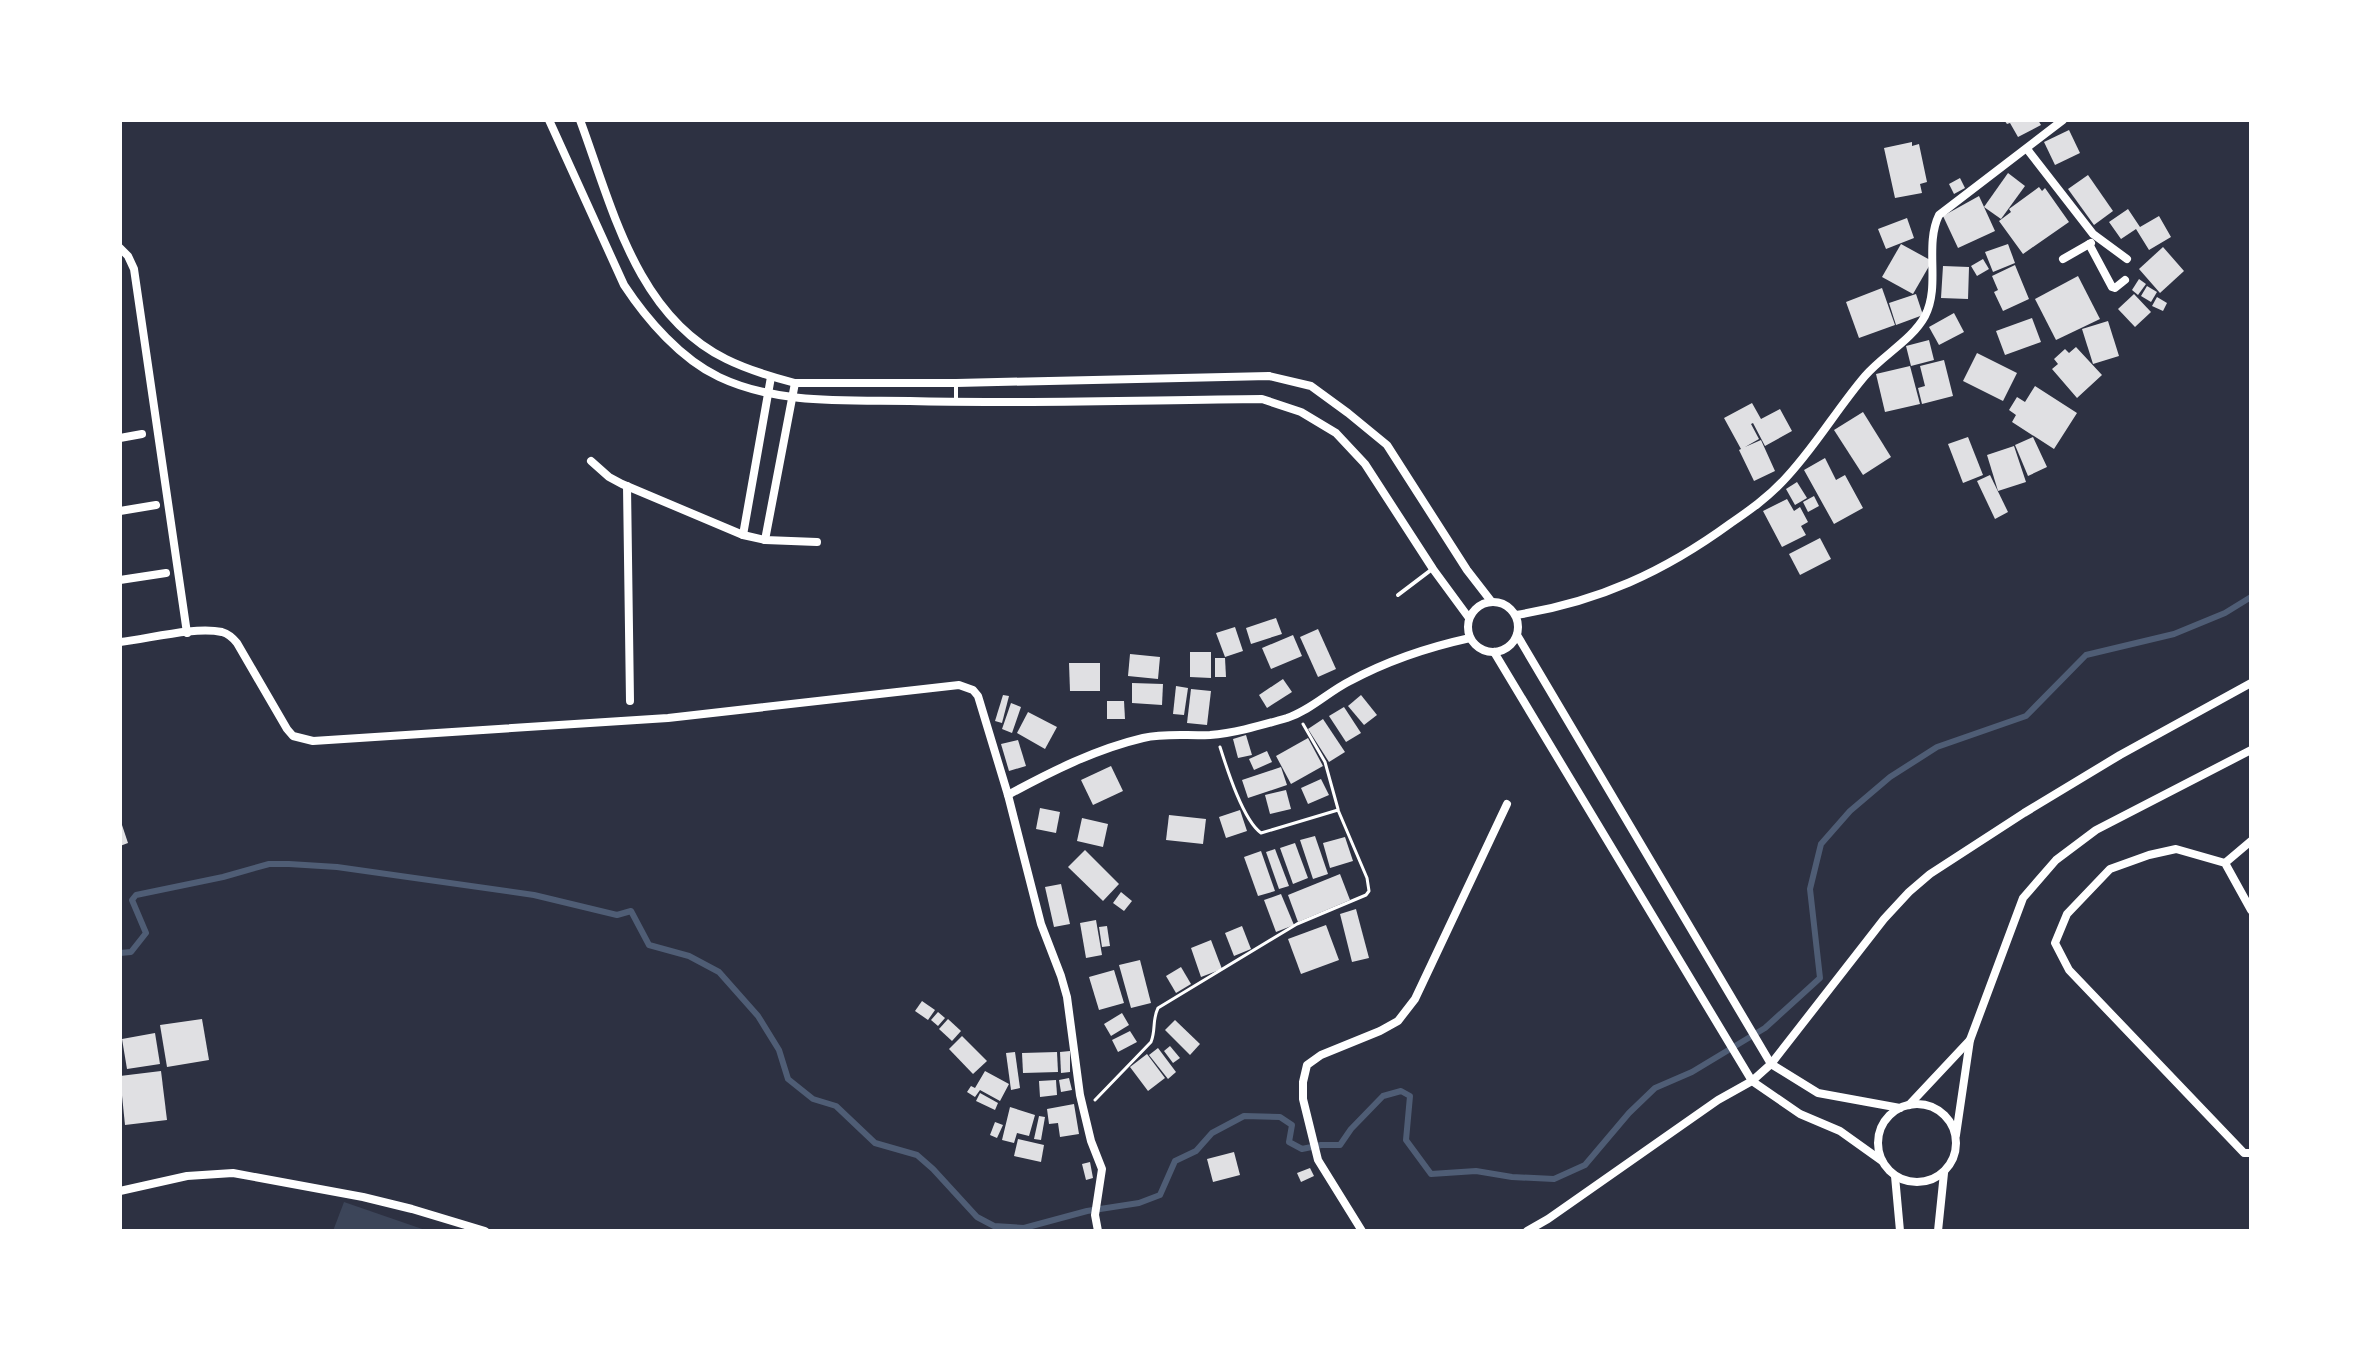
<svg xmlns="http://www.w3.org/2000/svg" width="2371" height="1351" viewBox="0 0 2371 1351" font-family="'Times New Roman',serif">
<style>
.green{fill:#3c4559}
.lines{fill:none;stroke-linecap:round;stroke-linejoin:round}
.stream{stroke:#4f5d75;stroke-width:6}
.building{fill:#e0e0e3}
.path{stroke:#fff;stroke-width:3}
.service{stroke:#fff;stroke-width:4}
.minor{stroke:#fff;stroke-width:8}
</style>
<rect width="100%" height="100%" fill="#2d3142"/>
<path class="green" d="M344,1202L428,1231H333Z"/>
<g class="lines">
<path class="stream" d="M120,953L131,952L146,933L132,900L136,895L223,877L269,864H289L337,867L534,895L617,915L631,911L649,945L689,956L719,972L758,1016L779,1050L788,1079L813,1099L836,1106L875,1143L917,1155L933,1169L977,1217L994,1226L1024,1228L1087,1211L1139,1203L1160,1195L1175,1161L1196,1151L1212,1133L1244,1116L1280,1117L1292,1125L1289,1142L1302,1149L1321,1145H1340L1351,1129L1383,1096L1401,1091L1410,1096L1406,1140L1431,1174L1476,1171L1512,1177L1554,1179L1585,1165L1629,1113L1655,1088L1692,1072L1765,1028L1820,978L1810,889L1821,844L1850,811L1890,777L1937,747L2026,716L2086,655L2174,634L2225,613L2251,597"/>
</g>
<g class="building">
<path d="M2004,120H2038L2041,125L2018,137L2010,123L2007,124Z"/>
<path d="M2069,130L2080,153L2055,165L2044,142Z"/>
<path d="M1912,142V146L1919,144L1927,182L1920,184L1922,193L1895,198L1884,148Z"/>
<path d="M2008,173L2025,186L2001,219L1984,207Z"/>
<path d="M2088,175L2113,211L2094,225L2068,189Z"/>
<path d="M1960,178L1965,188L1954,194L1949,184Z"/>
<path d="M2039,187L2042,191L2045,188L2069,222L2023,254L1999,221L2011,212L2009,209Z"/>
<path d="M1979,196L1995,231L1958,248L1943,216Z"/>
<path d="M2128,209L2140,227L2159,216L2171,237L2149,250L2136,229L2121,239L2109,222Z"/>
<path d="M1907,218L1914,238L1886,249L1878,229Z"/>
<path d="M1901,244L1932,261L1913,294L1882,277Z"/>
<path d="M2008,244L2015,263L1993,272L1985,252Z"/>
<path d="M2163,247L2184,271L2160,293L2139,269Z"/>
<path d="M1983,259L1989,269L1977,276L1971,266Z"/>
<path d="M2015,265L2029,299L2003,311L1994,292L1998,290L1992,276Z"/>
<path d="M1943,266L1969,267L1968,299L1941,298Z"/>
<path d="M2078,276L2100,319L2056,340L2035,299Z"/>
<path d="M2139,279L2146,284L2138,295L2132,290Z"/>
<path d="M2147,286L2157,292L2151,302L2141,296Z"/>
<path d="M1882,288L1895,325L1859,338L1846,302Z"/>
<path d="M1916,294L1923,315L1896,325L1889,303Z"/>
<path d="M2134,294L2151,312L2135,327L2118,309Z"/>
<path d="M2157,297L2167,303L2163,311L2152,306Z"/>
<path d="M1954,313L1964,332L1939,345L1929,327Z"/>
<path d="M2032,318L2041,342L2005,355L1996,331Z"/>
<path d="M2108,321L2119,356L2093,364L2082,329Z"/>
<path d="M1929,340L1934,360L1911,366L1906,346Z"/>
<path d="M2076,347L2102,375L2077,398L2052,369L2058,364L2054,359L2065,349L2069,353Z"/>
<path d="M1977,353L2017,373L2003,401L1963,381Z"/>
<path d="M1944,360L1953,396L1922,404L1918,388L1925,386L1920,366Z"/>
<path d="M1910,366L1920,404L1885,412L1876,374Z"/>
<path d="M2035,386L2077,413L2054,449L2012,422L2016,415L2009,410L2017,397L2025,402Z"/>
<path d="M1752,403L1761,419L1780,409L1792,431L1765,446L1753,423L1751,424L1759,439L1745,447L1761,440L1775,471L1754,481L1739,450L1741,449L1724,418Z"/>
<path d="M1863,412L1891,457L1863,475L1834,430Z"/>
<path d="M1968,437L1983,475L1963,483L1948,444Z"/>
<path d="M2033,437L2047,467L2028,476L2015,445Z"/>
<path d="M2014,446L2026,482L1998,491L1987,455Z"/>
<path d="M1825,458L1836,480L1845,475L1863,508L1834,524L1804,470Z"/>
<path d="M1990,475L2008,512L1995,519L1977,481Z"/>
<path d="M1797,482L1807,498L1795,505L1786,489Z"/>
<path d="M1814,496L1819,506L1808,512L1803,502Z"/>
<path d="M1787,499L1794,511L1800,507L1808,522L1801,526L1806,535L1782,547L1763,511Z"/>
<path d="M1820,538L1831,559L1800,575L1789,554Z"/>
<path d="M1276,618L1282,634L1251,644L1246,628Z"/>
<path d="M1235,627L1243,651L1225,657L1216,633Z"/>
<path d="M1318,629L1336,669L1318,677L1300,637Z"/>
<path d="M1293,635L1302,656L1271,669L1262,648Z"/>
<path d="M1190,652H1211V678L1190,677Z"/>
<path d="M1130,654L1160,657L1158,679L1128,676Z"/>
<path d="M1215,658H1225L1226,677H1215Z"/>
<path d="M1069,663H1100V691H1070Z"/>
<path d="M1283,679L1292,692L1267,708L1259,695Z"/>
<path d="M1132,683L1163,684L1162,705L1132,703Z"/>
<path d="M1176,686L1188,688L1184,715L1173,714Z"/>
<path d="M1191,689L1211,691L1207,725L1187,723Z"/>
<path d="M1003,695L1009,696L1002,723L995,721Z"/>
<path d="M1361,695L1377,715L1364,725L1348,706Z"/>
<path d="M1107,701H1124L1125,719H1107Z"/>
<path d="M1011,703L1021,707L1012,733L1002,729Z"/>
<path d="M1344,707L1361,733L1346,742L1329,716Z"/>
<path d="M1028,712L1057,727L1045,749L1017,733Z"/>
<path d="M1323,719L1345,752L1329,762L1308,729Z"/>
<path d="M1246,735L1252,755L1238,758L1233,739Z"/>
<path d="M1308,738L1323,766L1291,784L1276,756Z"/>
<path d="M1018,740L1026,766L1009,771L1001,744Z"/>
<path d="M1267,751L1272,762L1254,770L1249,759Z"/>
<path d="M1111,766L1123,791L1093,805L1081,780Z"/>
<path d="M1281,767L1287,785L1248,798L1242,780Z"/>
<path d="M1321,779L1329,795L1308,804L1301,788Z"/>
<path d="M1286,790L1291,809L1270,814L1265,795Z"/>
<path d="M1040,808L1060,812L1056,833L1036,829Z"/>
<path d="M1240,810L1247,831L1226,838L1219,817Z"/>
<path d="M1169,815L1206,819L1203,844L1166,840Z"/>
<path d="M1082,818L1108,824L1103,847L1077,841Z"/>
<path d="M120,819L128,843L120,846Z"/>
<path d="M1315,836L1328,874L1313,879L1300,840Z"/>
<path d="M1345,837L1353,861L1330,868L1323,843Z"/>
<path d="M1295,843L1308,878L1293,884L1280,848Z"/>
<path d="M1275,849L1289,886L1279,889L1266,852Z"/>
<path d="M1085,850L1119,884L1103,901L1068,867Z"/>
<path d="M1261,851L1275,891L1258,896L1244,857Z"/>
<path d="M1340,874L1350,900L1298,922L1288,895Z"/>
<path d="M1061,884L1070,924L1054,927L1045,887Z"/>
<path d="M1121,892L1132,901L1124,911L1113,903Z"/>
<path d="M1281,894L1294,925L1276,932L1264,900Z"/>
<path d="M1356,909L1369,958L1352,962L1340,914Z"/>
<path d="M1096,920L1102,955L1086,958L1080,923Z"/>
<path d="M1326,925L1339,960L1301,974L1288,939Z"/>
<path d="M1107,926L1110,946L1102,947L1099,927Z"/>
<path d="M1242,926L1251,949L1234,956L1225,933Z"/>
<path d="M1211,940L1222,969L1201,977L1191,948Z"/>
<path d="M1140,960L1151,1003L1131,1008L1119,965Z"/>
<path d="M1181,967L1191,984L1176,993L1166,976Z"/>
<path d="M1114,970L1124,1003L1099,1010L1089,977Z"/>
<path d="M922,1001L935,1010L928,1020L915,1011Z"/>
<path d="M938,1012L945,1018L938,1026L931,1020Z"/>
<path d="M1122,1013L1129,1025L1111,1036L1104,1024Z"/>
<path d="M202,1019L209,1060L167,1067L160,1025Z"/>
<path d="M948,1019L961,1031L952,1041L939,1029Z"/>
<path d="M1175,1020L1200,1044L1190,1055L1165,1030Z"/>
<path d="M1130,1031L1137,1042L1118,1052L1112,1040Z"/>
<path d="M155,1033L160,1064L127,1069L122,1039Z"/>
<path d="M962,1036L987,1061L973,1074L949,1049Z"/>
<path d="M1170,1046L1180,1058L1173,1063L1164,1051Z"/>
<path d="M1158,1048L1176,1072L1168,1079L1149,1055Z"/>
<path d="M1070,1051V1072L1061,1073L1060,1052Z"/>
<path d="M1015,1052L1020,1088L1011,1090L1006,1053Z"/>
<path d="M1057,1052L1058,1072L1023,1073L1022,1053Z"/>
<path d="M1147,1054L1165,1078L1148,1091L1130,1067Z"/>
<path d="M161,1071L167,1120L125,1125L120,1076Z"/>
<path d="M985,1071L1009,1084L1000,1101L980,1090L975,1097L967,1092L971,1086L975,1088Z"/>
<path d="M1069,1078L1072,1090L1061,1092L1059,1080Z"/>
<path d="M1056,1080L1057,1095L1040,1097L1039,1081Z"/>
<path d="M980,1093L998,1103L995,1110L976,1101Z"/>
<path d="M1074,1104L1079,1134L1060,1137L1058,1123L1049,1124L1047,1109Z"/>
<path d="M1010,1107L1035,1115L1029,1136L1017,1133L1014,1143L1002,1140Z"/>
<path d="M1039,1116L1045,1117L1041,1140L1034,1139Z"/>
<path d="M995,1122L1003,1125L997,1138L990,1135Z"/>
<path d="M1018,1139L1044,1145L1041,1162L1014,1156Z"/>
<path d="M1234,1152L1240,1175L1213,1182L1207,1159Z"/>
<path d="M1090,1162L1093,1178L1086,1180L1082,1164Z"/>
<path d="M1310,1168L1314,1176L1301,1182L1297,1173Z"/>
</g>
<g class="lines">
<g class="path">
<path d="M1303,724L1325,762L1338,809"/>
<path d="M1095,1100L1151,1042C1156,1030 1152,1020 1158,1008L1297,924L1366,895L1369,891L1367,878L1338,810L1261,833C1243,820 1227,769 1220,747"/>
</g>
<g class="service">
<path d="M956,383V401"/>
<path d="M1398,595L1431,570"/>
</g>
<g class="minor">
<path d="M549,120L624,285C647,320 681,359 719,377C778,405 847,400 910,401C1028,404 1145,400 1262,399L1301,412L1336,433L1365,464L1433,569L1469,618"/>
<path d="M580,120C612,206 636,315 726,359C748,370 772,377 795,383H956L1269,376L1311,386L1348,413L1387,445L1467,570L1491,601"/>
<path d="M2027,149L2093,234L2127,259"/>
<path d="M2089,244L2112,287L2115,288L2125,280"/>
<path d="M120,248L128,256L134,269L187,633"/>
<path d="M2063,259L2091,243"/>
<path d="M120,438L142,434"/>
<path d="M591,461L609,477L622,484L743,535L765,540L817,542"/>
<path d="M627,486L630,701"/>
<path d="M120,511L156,505"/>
<path d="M743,535L771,377"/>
<path d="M765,540L795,383"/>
<path d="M120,580L166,573"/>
<circle cx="1493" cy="627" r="25"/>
<path d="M1516,615C1598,602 1664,572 1731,523C1750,510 1767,498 1783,481C1814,449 1836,410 1865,376C1883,355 1912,340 1925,316C1941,285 1924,246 1939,215L2063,120"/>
<path d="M1517,635L1771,1064L1818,1093L1900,1108"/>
<path d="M120,642C148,639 195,626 222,632C229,634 233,638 237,643L287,729L293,736L313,741L668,718L959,685L973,690L978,696L1008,795L1041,924L1061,976L1067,997L1080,1095L1091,1141L1102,1169L1095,1215L1098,1231"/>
<path d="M1494,652L1752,1081L1800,1114L1840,1131L1882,1161"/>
<path d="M1008,795C1050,772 1096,749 1143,738C1165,733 1187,736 1210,735C1236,733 1262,725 1287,718C1311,710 1328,692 1350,681C1387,661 1429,647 1470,638"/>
<path d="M2225,863L2251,841"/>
<path d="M2251,910L2225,863L2176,849L2149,855L2110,869L2067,914L2055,943L2069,970L2244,1153H2251"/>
<circle cx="1917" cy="1143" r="39"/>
<path d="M1909,1105L1970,1040"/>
<path d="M1956,1135L1970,1040L2023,898L2056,860L2096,830L2251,750"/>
<path d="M1895,1176L1900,1231"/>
<path d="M120,1191L187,1176L233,1173L363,1197L412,1209L485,1231"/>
<path d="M1362,1231L1318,1160L1303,1099V1082L1307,1065L1321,1055L1380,1031L1398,1021L1415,999L1507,804"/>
<path d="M1527,1231L1548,1219L1718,1100L1752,1081L1771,1064L1884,919L1909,892L1930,874L2024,813L2120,755L2251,683"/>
<path d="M1938,1231L1944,1173"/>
</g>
</g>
<rect width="2371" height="1351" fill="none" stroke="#ffffff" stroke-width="244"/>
</svg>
